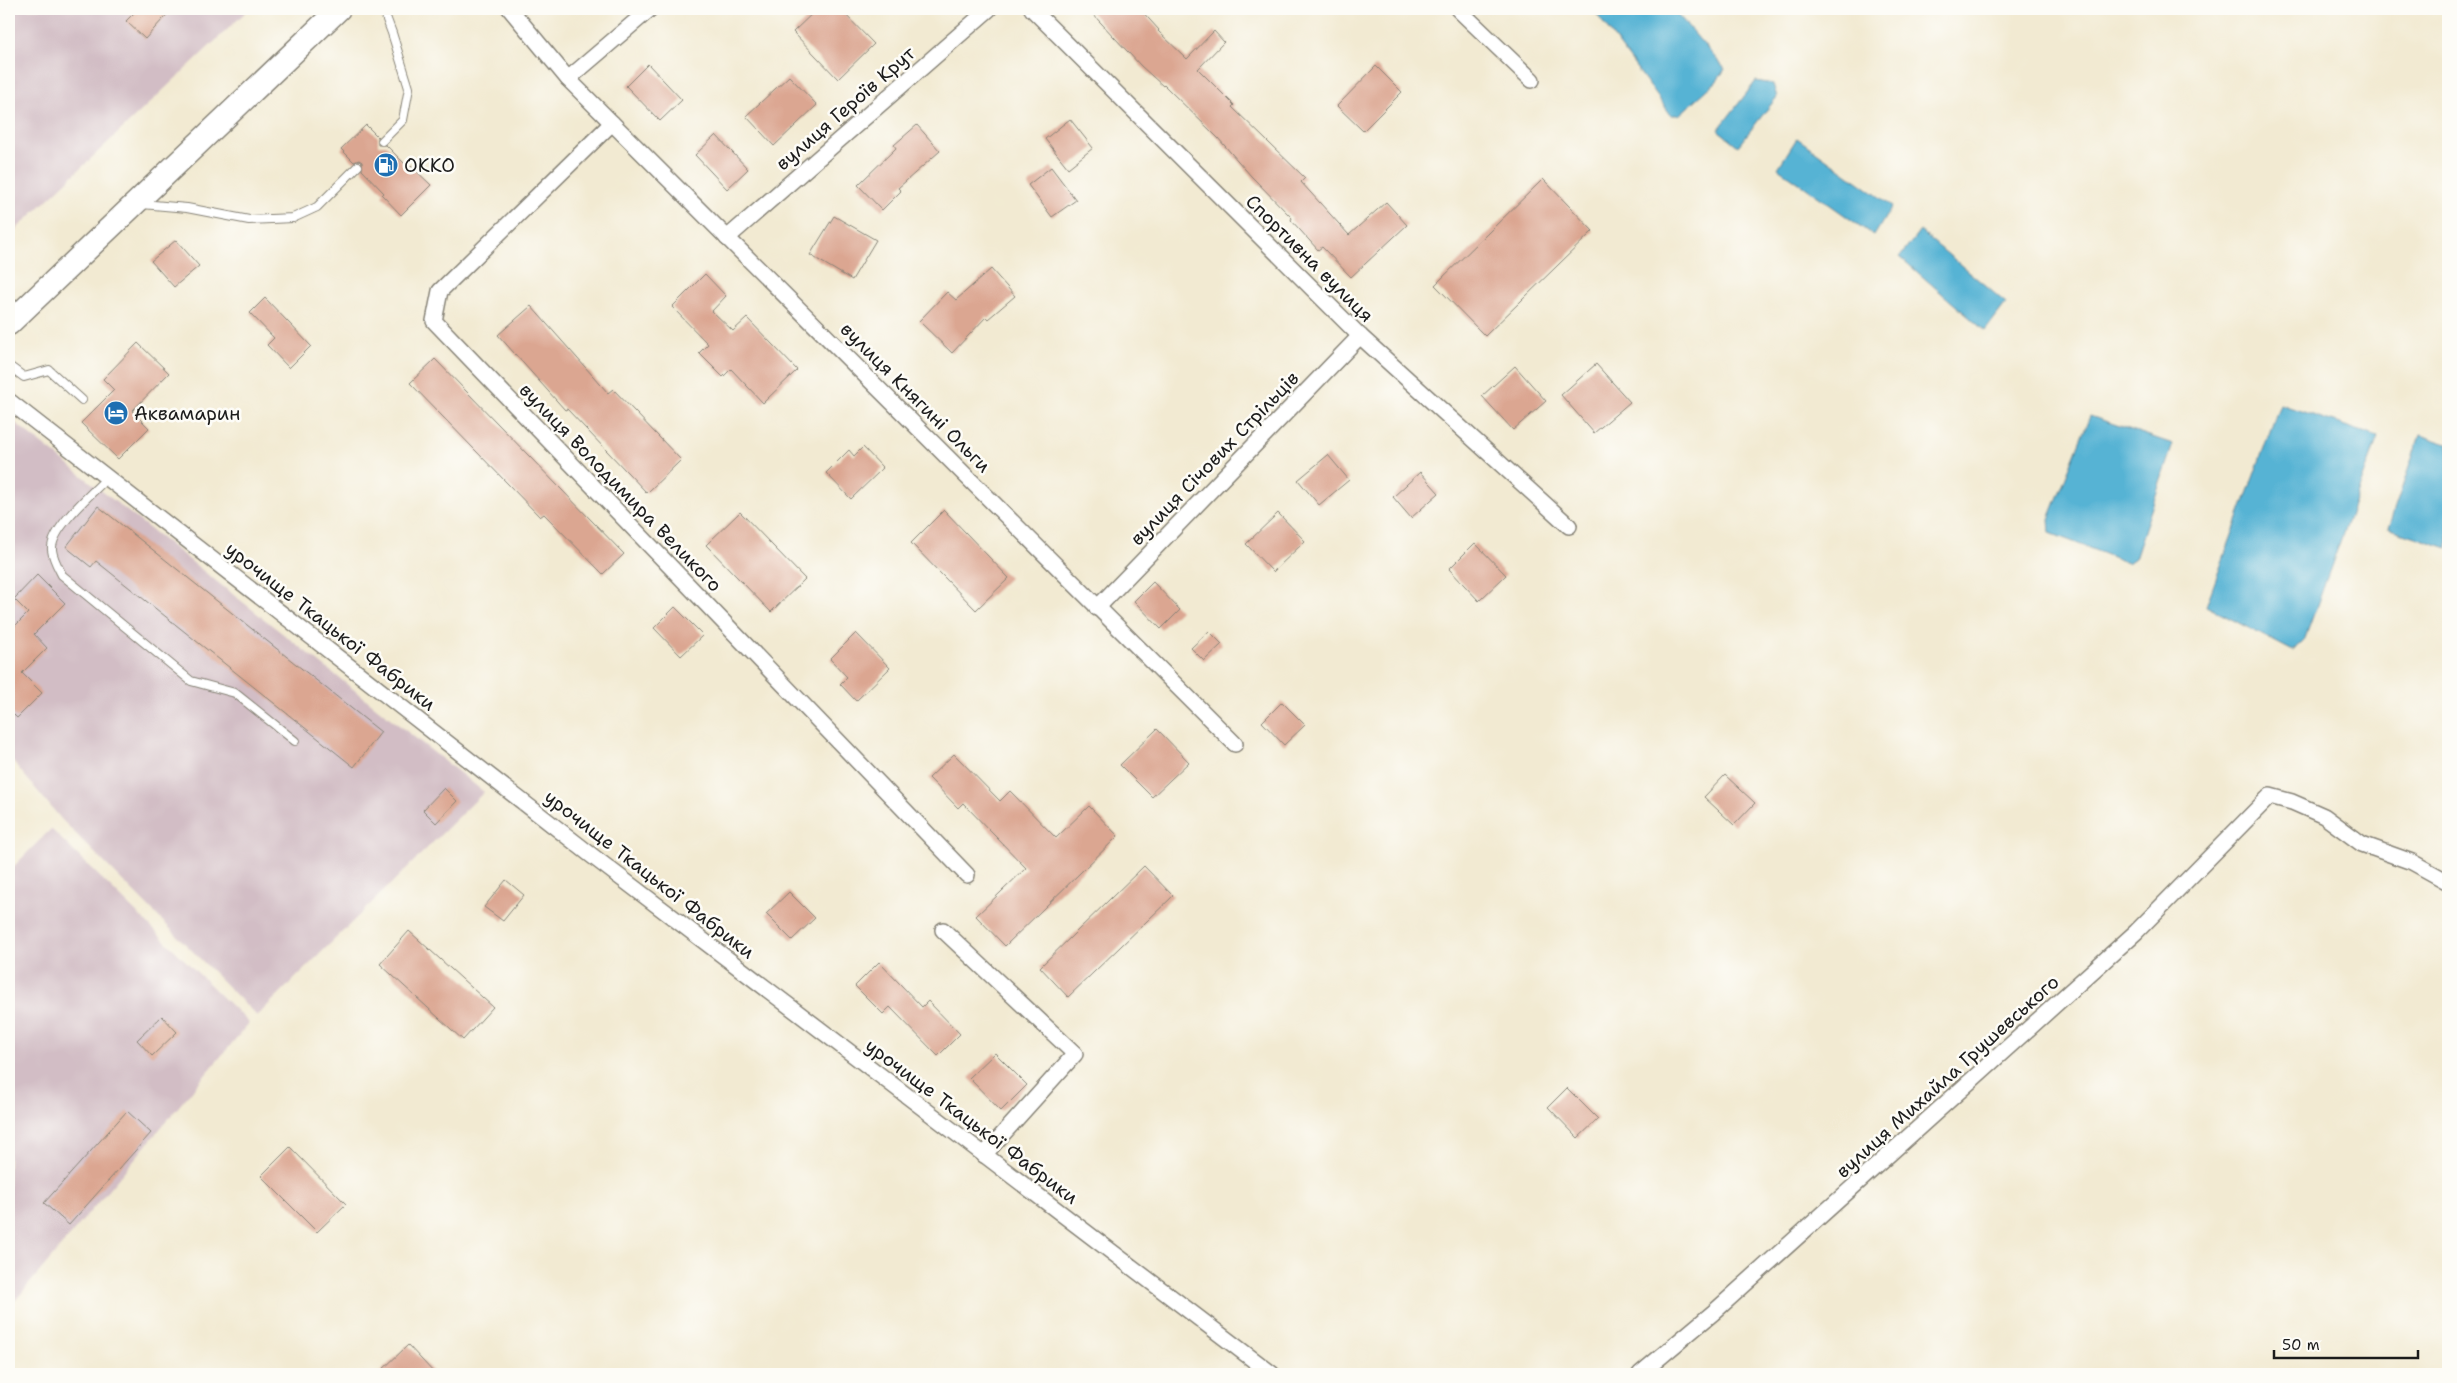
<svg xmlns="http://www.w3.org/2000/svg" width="2457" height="1383" viewBox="0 0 2457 1383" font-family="'Shantell Sans',sans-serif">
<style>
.industrial{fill:#d2bdc5}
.water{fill:#56b3d4;stroke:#396878}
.building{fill:#dba691}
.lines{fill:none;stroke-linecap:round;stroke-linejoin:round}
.service-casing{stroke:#878377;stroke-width:10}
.minor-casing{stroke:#878377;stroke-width:18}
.secondary-casing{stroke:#878377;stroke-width:25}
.service{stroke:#fff;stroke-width:8}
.minor{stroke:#fff;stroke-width:15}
.secondary{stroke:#fff;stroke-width:22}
.labels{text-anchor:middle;stroke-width:5;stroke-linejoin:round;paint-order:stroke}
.street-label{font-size:19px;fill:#1c1c1c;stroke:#fdfcf7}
.poi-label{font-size:19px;fill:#1c1c1c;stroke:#fdfcf7;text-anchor:start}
</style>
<rect width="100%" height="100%" fill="#fdfcf7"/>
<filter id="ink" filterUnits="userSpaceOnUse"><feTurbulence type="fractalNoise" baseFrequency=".02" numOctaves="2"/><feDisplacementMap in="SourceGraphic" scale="10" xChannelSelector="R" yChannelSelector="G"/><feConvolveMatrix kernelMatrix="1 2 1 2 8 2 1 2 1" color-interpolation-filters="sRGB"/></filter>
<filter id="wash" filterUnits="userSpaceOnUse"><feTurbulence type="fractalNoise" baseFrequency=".0096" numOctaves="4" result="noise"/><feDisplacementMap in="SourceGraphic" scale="20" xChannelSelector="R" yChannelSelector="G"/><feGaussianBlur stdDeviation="1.12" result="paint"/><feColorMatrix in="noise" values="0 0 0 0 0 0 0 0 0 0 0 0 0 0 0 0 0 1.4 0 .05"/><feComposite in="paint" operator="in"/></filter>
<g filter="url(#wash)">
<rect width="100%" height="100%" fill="#f2ead2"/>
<g class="industrial">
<path d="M9,9H249L9,236Z"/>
<path d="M9,418L484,792L257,1016L62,820L9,757Z"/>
<path d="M51,829L249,1023L9,1308V871Z"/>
</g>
<g class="water">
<path d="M1593,9H1673L1725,69L1717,81L1679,115H1671Z"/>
<path d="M1756,81L1773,84L1777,97L1738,146L1718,130Z"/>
<path d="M1797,138L1892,206L1874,236L1778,168Z"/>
<path d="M1920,231L2006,303L1985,331L1900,257Z"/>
<path d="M2280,404L2378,437L2304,641L2293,651L2206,606Z"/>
<path d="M2090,416L2173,444L2135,558L2128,563L2050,533L2049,519Z"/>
<path d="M2420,435L2448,444V548L2388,528Z"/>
</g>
<g id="blocks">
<g class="building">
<path d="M138,9H172L145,39L126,21Z"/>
<path d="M817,9H840L874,44L838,79L793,32Z"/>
<path d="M1088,9H1140L1159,30L1158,31L1187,59L1214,31L1224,42L1198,69L1234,105L1232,107L1305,178L1301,182L1349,235L1386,202L1407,225L1351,277L1322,247L1318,250L1291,220L1292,218L1251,176L1218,138L1164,85L1163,86L1141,66Z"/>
<path d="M648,64L682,100L660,121L626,86Z"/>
<path d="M1376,66L1402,92L1363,131L1337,106Z"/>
<path d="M789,76L817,105L774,146L746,116Z"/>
<path d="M1070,119L1093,148L1068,168L1045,139Z"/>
<path d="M366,125L378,137V145H386L409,168L411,166L431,185L401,215L382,195L384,193L362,170V162L359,160L354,162L341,149Z"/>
<path d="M917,125L940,151L898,188L901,191L882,210L858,185L896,148L894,145Z"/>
<path d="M716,135L748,169L727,189L695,155Z"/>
<path d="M1051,167L1076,200L1052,217L1028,185Z"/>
<path d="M1543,179L1593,231L1485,336L1435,285Z"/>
<path d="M834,216L876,240L852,280L810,255Z"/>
<path d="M176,240L199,266L174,287L151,261Z"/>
<path d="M991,269L1015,296L988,319L986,317L952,353L919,321L947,292L956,300Z"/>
<path d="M705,274L726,296L712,311L733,331L747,318L797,370L763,403L731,369L723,377L699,353L708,344L672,307Z"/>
<path d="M265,298L311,346L289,368L267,345L274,338L250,313Z"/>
<path d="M531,306L608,393L613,389L681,460L647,493L567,409L565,410L498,335Z"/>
<path d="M138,343L169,373L132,411L149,428L118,459L81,423L114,390L103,379Z"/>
<path d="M435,359L624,554L603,574L544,514L540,517L410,383Z"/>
<path d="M1596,364L1630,402L1594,433L1561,395Z"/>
<path d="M1515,366L1546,401L1513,430L1482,396Z"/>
<path d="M863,447L883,468L851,499L826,473L849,450L854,456Z"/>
<path d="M1328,455L1349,480L1319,505L1298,480Z"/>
<path d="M1420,472L1439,493L1411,518L1393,497Z"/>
<path d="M98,506L381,732L354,767L96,561L91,567L66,547Z"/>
<path d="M944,510L1009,578L976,610L911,543Z"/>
<path d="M740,512L805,579L771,612L706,545Z"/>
<path d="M1278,513L1305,541L1273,572L1246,544Z"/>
<path d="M1475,543L1506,575L1479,601L1449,569Z"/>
<path d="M37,575L65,603L34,634L47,648L22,673L42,693L17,718L9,710V632L28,613L14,599Z"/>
<path d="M1153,582L1180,610L1161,629L1134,601Z"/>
<path d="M675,607L703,635L681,656L654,628Z"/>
<path d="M1209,631L1222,644L1204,661L1191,648Z"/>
<path d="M856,633L890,668L856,701L840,684L847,677L830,659Z"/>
<path d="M1282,702L1305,725L1284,745L1262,722Z"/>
<path d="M1157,729L1189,762L1152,797L1120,765Z"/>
<path d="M954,754L1000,801L1010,791L1056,838L1089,806L1118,836L1005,946L976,916L1026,868L963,803L958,808L929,778Z"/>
<path d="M1725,775L1755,803L1734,825L1704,797Z"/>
<path d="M444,788L457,801L436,823L423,810Z"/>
<path d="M1144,866L1173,896L1068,997L1040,967Z"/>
<path d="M506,880L524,895L503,921L484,907Z"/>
<path d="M789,892L815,918L792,940L766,914Z"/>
<path d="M409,931L493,1007L463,1040L380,964Z"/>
<path d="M879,962L922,1007L928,1001L960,1034L938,1056L890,1007L883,1014L855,986Z"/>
<path d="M162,1016L177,1032L152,1056L137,1040Z"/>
<path d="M995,1053L1027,1085L1001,1111L969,1078Z"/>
<path d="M1567,1088L1598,1119L1578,1138L1548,1107Z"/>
<path d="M127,1111L151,1133L69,1225L44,1203Z"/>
<path d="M290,1147L346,1204L317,1232L261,1176Z"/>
<path d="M408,1345L435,1374H378Z"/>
</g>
</g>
</g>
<g filter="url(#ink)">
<use href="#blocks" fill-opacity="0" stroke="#878377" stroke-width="1"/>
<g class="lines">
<defs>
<g id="service">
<path d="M382,141L403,120L409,88L392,33L383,9"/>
<path d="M142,204L187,208L249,220L293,218L317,207L358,166"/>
<path d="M9,366L24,377L49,370L82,400"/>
<path d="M108,477C93,492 50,529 52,550C53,559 58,567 62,575L191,681L235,693L295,741"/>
</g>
<g id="minor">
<path d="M510,9L568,79L1235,744"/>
<path d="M1032,9L1360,336L1569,526"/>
<path d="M1458,9L1532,80"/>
<path d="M568,79L650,9"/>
<path d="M612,123L440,291L434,321L967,875"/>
<path d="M727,238L989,9"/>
<path d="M9,401L591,855L1272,1374"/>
<path d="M1097,608L1360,336"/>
<path d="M943,930L1075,1054L984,1155"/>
<path d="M1640,1374L1714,1312L2136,932L2270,796L2292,802L2324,816L2362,844L2412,862L2448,882"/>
</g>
<path id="secondary" d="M9,324L339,9"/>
</defs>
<use href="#service" class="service-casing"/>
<use href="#minor" class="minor-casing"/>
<use href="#secondary" class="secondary-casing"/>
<use href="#service" class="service"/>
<use href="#minor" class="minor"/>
<use href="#secondary" class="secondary"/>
</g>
</g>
<defs>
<symbol id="fuel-disc" viewBox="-11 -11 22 22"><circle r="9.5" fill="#1f6fb2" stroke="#fdfcf7"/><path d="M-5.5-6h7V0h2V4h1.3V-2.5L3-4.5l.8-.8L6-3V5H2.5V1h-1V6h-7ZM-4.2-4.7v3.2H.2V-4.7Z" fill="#fff"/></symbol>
<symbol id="hotel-disc" viewBox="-11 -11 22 22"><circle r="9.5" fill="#1f6fb2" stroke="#fdfcf7"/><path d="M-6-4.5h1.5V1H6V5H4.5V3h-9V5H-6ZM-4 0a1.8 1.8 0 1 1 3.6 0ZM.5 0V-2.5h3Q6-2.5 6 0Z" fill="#fff"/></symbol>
</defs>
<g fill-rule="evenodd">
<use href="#fuel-disc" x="372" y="151" width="28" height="28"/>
<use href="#hotel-disc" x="102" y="399" width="28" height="28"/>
</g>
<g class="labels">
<g class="street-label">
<text transform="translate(845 108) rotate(-41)" y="7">вулиця Героїв Крут</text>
<text transform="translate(1310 258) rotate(45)" y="7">Спортивна вулиця</text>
<text transform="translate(916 397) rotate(45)" y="7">вулиця Княгині Ольги</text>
<text transform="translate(1214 458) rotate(-46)" y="7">вулиця Січових Стрільців</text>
<text transform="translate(621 487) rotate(46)" y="7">вулиця Володимира Великого</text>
<text transform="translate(331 626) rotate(38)" y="7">урочище Ткацької Фабрики</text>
<text transform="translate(650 874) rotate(38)" y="7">урочище Ткацької Фабрики</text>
<text transform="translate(1947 1076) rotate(-42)" y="7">вулиця Михайла Грушевського</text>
<text transform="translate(972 1121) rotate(37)" y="7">урочище Ткацької Фабрики</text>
</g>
<g class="poi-label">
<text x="404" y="172">OKKO</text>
<text x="134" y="420">Аквамарин</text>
</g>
</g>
<rect width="2457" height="1383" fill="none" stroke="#fdfcf7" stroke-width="30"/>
<path d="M2274 1350v8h144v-8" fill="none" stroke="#1c1c1c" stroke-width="2.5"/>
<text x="2282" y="1350" font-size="15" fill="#1c1c1c" stroke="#fdfcf7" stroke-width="4" paint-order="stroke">50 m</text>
</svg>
